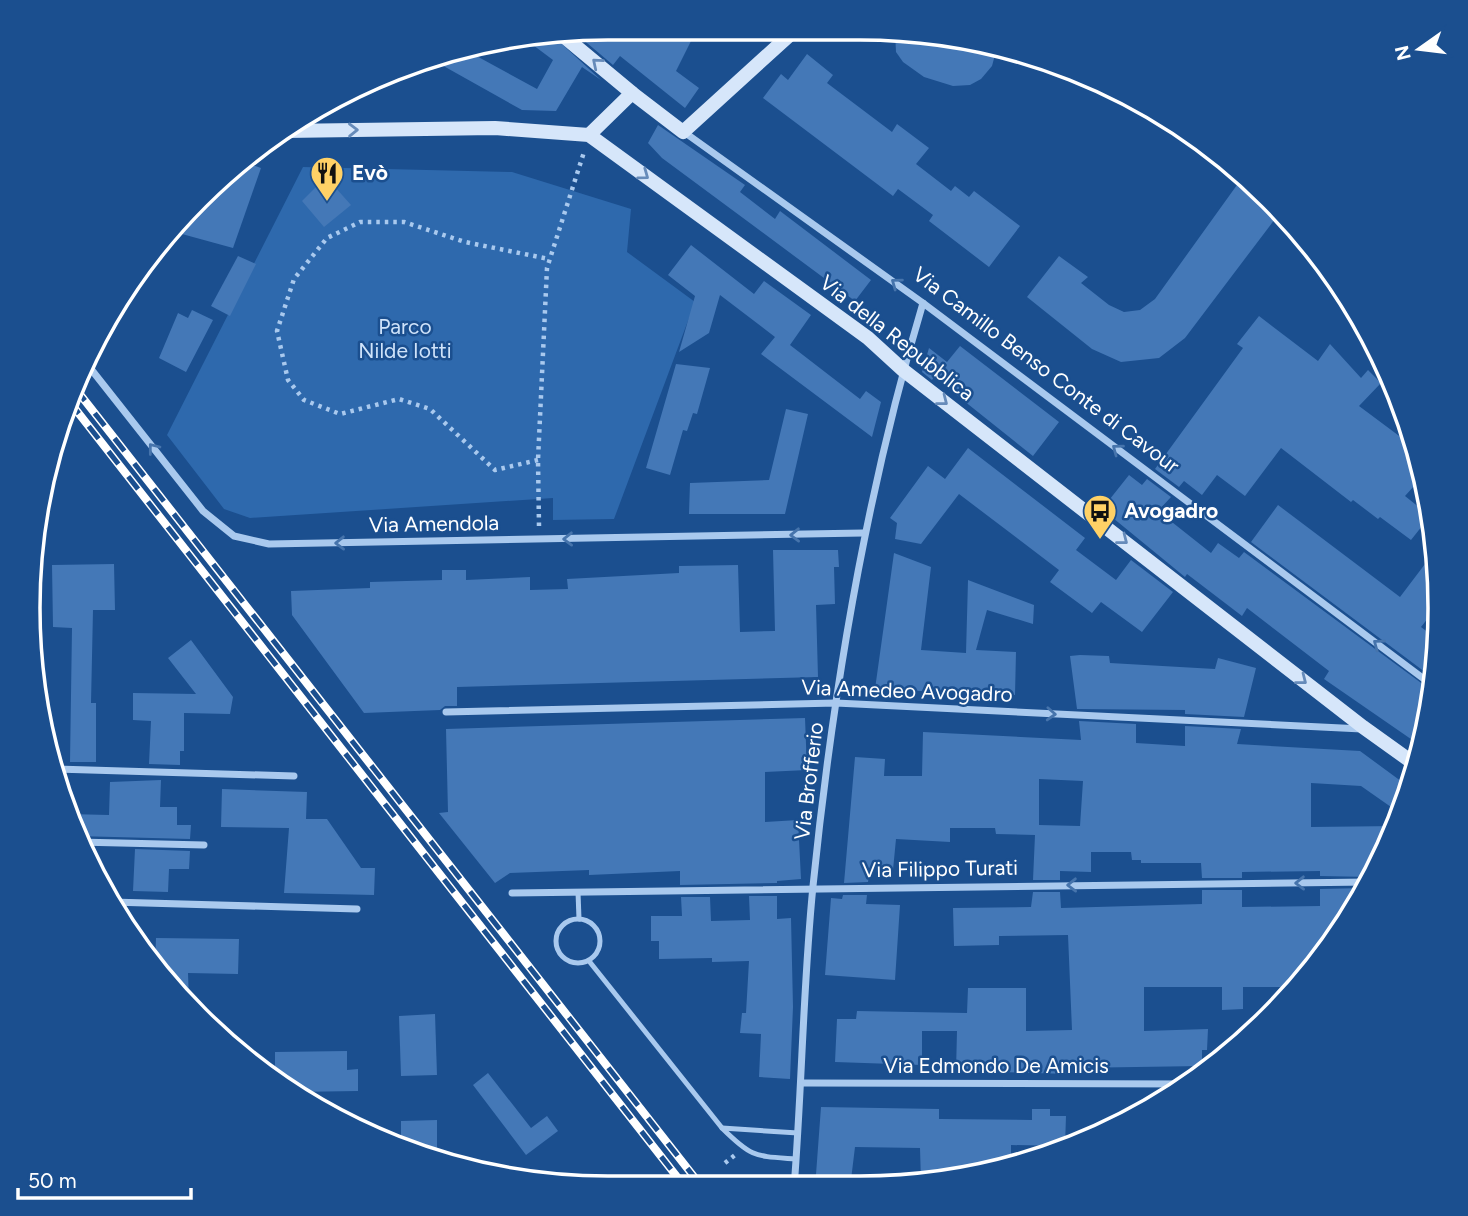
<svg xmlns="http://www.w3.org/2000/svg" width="1468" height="1216" viewBox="0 0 1468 1216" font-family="Figtree,sans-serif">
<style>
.green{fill:#2e69ad}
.building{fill:#4478b7;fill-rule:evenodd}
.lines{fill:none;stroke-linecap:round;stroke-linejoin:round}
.path{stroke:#a9c9ee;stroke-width:4.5;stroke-dasharray:3.5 5;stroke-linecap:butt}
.lane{stroke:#a9c9ee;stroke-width:5}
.street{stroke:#a9c9ee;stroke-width:7}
.secondary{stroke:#d6e6fa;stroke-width:14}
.rail-casing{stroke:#fff;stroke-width:8}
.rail{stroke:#1b4f8f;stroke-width:5;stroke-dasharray:16;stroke-linecap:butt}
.oneway{stroke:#668bba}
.oneway2{stroke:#4674ac}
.labels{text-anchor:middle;stroke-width:5;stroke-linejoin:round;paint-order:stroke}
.poi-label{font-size:21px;font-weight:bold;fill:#fff;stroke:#1b4f8f;text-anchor:start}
.park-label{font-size:21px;fill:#cfe3fa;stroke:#1b4f8f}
.street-label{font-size:21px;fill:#fff;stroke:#1b4f8f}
.rim{fill:none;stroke:#fff;stroke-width:3.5}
</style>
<rect width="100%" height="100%" fill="#1b4f8f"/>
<path class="green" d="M303,167L512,172L631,209L627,252L695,302L614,519L553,520V498L250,518L224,509L167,435Z"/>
<g class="building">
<path d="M608,28L697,29L676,71L699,88L685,108L620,56L613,65L574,32Z"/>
<path d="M895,32L935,33L996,51L992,66L981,79L970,85L953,86L924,77L903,62L896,52Z"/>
<path d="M552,35L601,80L582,67L556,111L522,110L431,59L460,47L537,89L553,60L525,39Z"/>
<path d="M807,54L833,75L827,83L892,132L897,124L929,148L916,164L951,191L955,186L969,197L974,191L1020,226L989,267L929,221L933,215L898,189L893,196L763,98L781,74L788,80Z"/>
<path d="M658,125L745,185L740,192L775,219L780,211L871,280L855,301L662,158L648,143Z"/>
<path d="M244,162L261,168L233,248L171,231L198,198Z"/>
<path d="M326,177L351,205L324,227L302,201Z"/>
<path d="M1242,178L1270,198L1281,211L1185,338L1159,358L1121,362L1092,349L1027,297L1059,256L1088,277L1081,283L1109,305L1124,312L1140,310L1155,299Z"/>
<path d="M691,245L754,294L764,281L811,315L790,345L860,399L866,391L881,402L872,437L761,354L775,337L720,295L709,333L679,352L695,296L668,275Z"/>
<path d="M238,256L256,264L230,316L211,306Z"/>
<path d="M192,310L213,320L186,372L159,358L178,313L188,318Z"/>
<path d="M1259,316L1318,361L1330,344L1361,378L1368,370L1381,383L1359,406L1414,447L1423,476L1405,496L1430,516L1411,540L1380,517L1378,519L1353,500L1351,502L1281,448L1245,496L1217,475L1202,495L1184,481L1179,487L1155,469L1243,348L1237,344Z"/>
<path d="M960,346L1059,422L1033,456L934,377L932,380L922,372L929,348L947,362Z"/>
<path d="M676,364L710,368L697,414L693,413L687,431L683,430L670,475L646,468Z"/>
<path d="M786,409L808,414L785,514H689L690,483L769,480Z"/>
<path d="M968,448L1085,538L1076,550L1116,580L1131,560L1173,592L1142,632L1101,602L1092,613L1050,582L1059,570L959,494L921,544L895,539L897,523L890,518L928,466L945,479Z"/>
<path d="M1129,475L1142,485L1147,479L1171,497L1158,511L1211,553L1218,543L1239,558L1244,552L1432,691L1429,721L1421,746L1324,679L1329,671L1247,608L1242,616L1187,574L1185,577L1102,509Z"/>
<path d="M1278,505L1400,597L1425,564L1437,573L1440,603L1421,627L1437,639L1433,678L1251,542Z"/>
<path d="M773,550H838L839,567H834L835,604L816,605L818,677L457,687V706H445L440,710L364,713L292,615L291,591L370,588V582L442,580V570H466V580L530,577V590L568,589L567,579L679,573V566L738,565L740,632L775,631Z"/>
<path d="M894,553L931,567L921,650L966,653L968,580L1034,605L1033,624L987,610L976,650L1016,652L1015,695L875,689Z"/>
<path d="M114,564L115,610H93L91,703H96V762H70L72,628L53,627L52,565Z"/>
<path d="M191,640L233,697L230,714L184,713V751H180V765L149,764L151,721L133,720V693L196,694L168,658Z"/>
<path d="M1080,655L1109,656L1110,663L1215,669L1218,658L1256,668L1244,717L1185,714V710L1077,709L1070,656Z"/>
<path d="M805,718L807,770L765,772V822L798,820L801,879L777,881V883L680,885V871L589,875V870L510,873L495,883L439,813L448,812L446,729Z"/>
<path d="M1079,721L1136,724V743L1185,746V726L1241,729L1237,744L1360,751L1409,787L1401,814L1361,786L1311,783V827L1397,826L1371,877L1320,876V871L1242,872V878H1202L1201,863H1141V860H1132L1131,852H1091V872L1060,871V880H1033L1035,835L996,834L995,828H950V842L896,839L893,870L870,868L868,882L844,883L855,757L885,759L884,776H922L923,732L1081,740ZM1039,779L1083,781L1080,826L1039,825Z"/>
<path d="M161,780L160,807H177V825H191L190,839L76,836L68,814L109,815L110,782Z"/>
<path d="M222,789L307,792L306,819H327L361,868H375L374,895L284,893L289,828L221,827Z"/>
<path d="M82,848L95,849L94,871L91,865Z"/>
<path d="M135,849L190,851L189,869H169L168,892L133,891Z"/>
<path d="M1365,888L1342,930L1296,987H1243V1009L1222,1010V987H1144V1031L1208,1029L1207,1050H1202V1066L1071,1068V1074L956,1071L957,1031H922V1065L835,1062L837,1019H856L857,1011L967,1013L968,988H1026V1031L1072,1030L1068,935L999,936V945L954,946L953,908L1031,907L1033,892H1060L1061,908L1202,904V890H1242V907L1320,906V889Z"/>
<path d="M843,895H867L866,904L900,905L895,980L825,975L831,898L842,899Z"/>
<path d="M749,896H777V919L791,918L793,1007L790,1079L759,1077L761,1034L740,1033L742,1013H746L749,961L712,962V958L659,959V941H651V916H682L681,897H710L711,921L750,920Z"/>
<path d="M156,938L239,939L238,974L188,973L189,1002L155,964Z"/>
<path d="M435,1014L437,1075L401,1076L399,1016Z"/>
<path d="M347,1051V1070L358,1069V1091L293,1092L275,1079V1052Z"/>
<path d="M488,1073L531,1128L547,1116L558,1131L526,1155L473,1085Z"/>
<path d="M821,1107L939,1109V1119L1032,1120V1109H1050V1116H1066L1065,1146L1011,1145V1165L989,1172H954L955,1179L921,1182L920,1148L855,1147L850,1188H815Z"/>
<path d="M437,1120V1160L401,1148V1121Z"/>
</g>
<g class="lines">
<g class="path">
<path d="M538,460L495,470L430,409L399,399L340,414L304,400L288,380L277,331L294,279L327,238L360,222H404L465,242L549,259"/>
<path d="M539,526L538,460L547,268L584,152"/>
<path d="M725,1163L735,1155"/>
</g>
<g class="lane">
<path d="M578,892L579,919"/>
<circle cx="578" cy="941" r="22"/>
<path d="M589,961L722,1128C752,1158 755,1156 796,1159"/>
<path d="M722,1128L798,1133"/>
</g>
<g class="street">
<path d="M684,132L923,303L1432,685"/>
<path d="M87,364L203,511L234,536L269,544L863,533"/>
<path d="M446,712L836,703L1362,729"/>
<path d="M56,769L294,776"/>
<path d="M78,842L204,845"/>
<path d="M512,893L1368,882"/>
<path d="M111,902L357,909"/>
<path d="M802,1083L1190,1084"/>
<path d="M794,1188C802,1087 803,986 813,886C833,689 866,493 923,303"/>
</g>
<g class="secondary">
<path d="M561,34L632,93"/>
<path d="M285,131L495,128L589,135L868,338L903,370L1363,727L1416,765"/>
<path d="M589,135L632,93L683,132L794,31"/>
</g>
<defs>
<g id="rail">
<path d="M75,388L702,1187"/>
<path d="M69,401L685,1187"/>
</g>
</defs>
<use href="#rail" class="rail-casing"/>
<use href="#rail" class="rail"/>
</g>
<defs><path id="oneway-chevron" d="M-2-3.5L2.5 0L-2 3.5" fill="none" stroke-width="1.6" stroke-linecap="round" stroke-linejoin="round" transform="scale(1.75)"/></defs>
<g class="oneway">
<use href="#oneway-chevron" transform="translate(597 63) rotate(-140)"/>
<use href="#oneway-chevron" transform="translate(353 130) rotate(-1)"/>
<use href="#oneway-chevron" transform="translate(644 175) rotate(36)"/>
<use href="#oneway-chevron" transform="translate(943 401) rotate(38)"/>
<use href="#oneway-chevron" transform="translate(1123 540) rotate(38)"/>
<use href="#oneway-chevron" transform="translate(1302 680) rotate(38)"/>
</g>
<g class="oneway2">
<use href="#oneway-chevron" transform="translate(896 283) rotate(-144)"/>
<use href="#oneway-chevron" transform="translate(153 448) rotate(-128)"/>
<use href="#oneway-chevron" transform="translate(1117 449) rotate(-143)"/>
<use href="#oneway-chevron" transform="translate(795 535) rotate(179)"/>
<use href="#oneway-chevron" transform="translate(568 539) rotate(179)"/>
<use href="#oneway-chevron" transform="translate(340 543) rotate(179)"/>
<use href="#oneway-chevron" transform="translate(1378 644) rotate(-143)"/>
<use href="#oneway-chevron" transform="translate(1051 714) rotate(3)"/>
<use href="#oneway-chevron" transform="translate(1300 883) rotate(179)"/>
<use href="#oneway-chevron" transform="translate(1072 885) rotate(179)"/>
</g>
<defs>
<symbol id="restaurant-pin" viewBox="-11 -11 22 30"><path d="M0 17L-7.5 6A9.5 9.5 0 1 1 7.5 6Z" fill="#ffd166" stroke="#1b4f8f"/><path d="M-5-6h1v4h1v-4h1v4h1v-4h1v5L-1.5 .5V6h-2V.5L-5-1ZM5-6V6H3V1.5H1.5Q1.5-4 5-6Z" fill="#111"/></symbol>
<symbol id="bus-pin" viewBox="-11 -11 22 30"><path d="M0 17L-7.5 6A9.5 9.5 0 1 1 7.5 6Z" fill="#ffd166" stroke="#1b4f8f"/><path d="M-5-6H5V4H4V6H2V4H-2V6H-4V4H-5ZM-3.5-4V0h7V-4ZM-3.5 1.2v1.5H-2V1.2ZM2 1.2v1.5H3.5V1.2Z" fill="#111"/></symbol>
</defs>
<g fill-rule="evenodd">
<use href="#restaurant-pin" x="308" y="154" width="38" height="52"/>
<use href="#bus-pin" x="1081" y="492" width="38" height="52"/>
</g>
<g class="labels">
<g class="poi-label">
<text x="352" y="180">Evò</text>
<text x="1124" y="518">Avogadro</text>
</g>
<g class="park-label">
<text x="405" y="334">Parco<tspan x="405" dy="24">Nilde Iotti</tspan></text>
</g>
<g class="street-label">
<text transform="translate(897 338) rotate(38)" y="7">Via della Repubblica</text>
<text transform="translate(1046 370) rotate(37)" y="7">Via Camillo Benso Conte di Cavour</text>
<text transform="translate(434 524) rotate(-1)" y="7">Via Amendola</text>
<text transform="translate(907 691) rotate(2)" y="7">Via Amedeo Avogadro</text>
<text transform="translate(809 781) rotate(-83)" y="7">Via Brofferio</text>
<text transform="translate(940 869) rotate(-1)" y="7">Via Filippo Turati</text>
<text x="996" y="1073">Via Edmondo De Amicis</text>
</g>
</g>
<path d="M0 0H1468V1216H0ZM608 40H860A568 568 0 0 1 1428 608V608A568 568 0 0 1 860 1176H608A568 568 0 0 1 40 608V608A568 568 0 0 1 608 40Z" fill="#1b4f8f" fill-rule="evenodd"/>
<path class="rim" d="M608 40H860A568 568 0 0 1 1428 608V608A568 568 0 0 1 860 1176H608A568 568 0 0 1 40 608V608A568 568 0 0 1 608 40Z"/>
<g transform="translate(1419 49) rotate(256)" stroke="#1b4f8f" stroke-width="5" paint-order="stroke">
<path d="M0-5L12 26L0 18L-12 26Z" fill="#ffffff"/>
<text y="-10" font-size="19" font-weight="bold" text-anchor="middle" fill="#ffffff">N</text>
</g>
<path d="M18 1188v10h173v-10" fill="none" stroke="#ffffff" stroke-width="3.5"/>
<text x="28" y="1188" font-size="21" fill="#ffffff" stroke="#1b4f8f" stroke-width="5" paint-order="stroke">50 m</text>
</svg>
